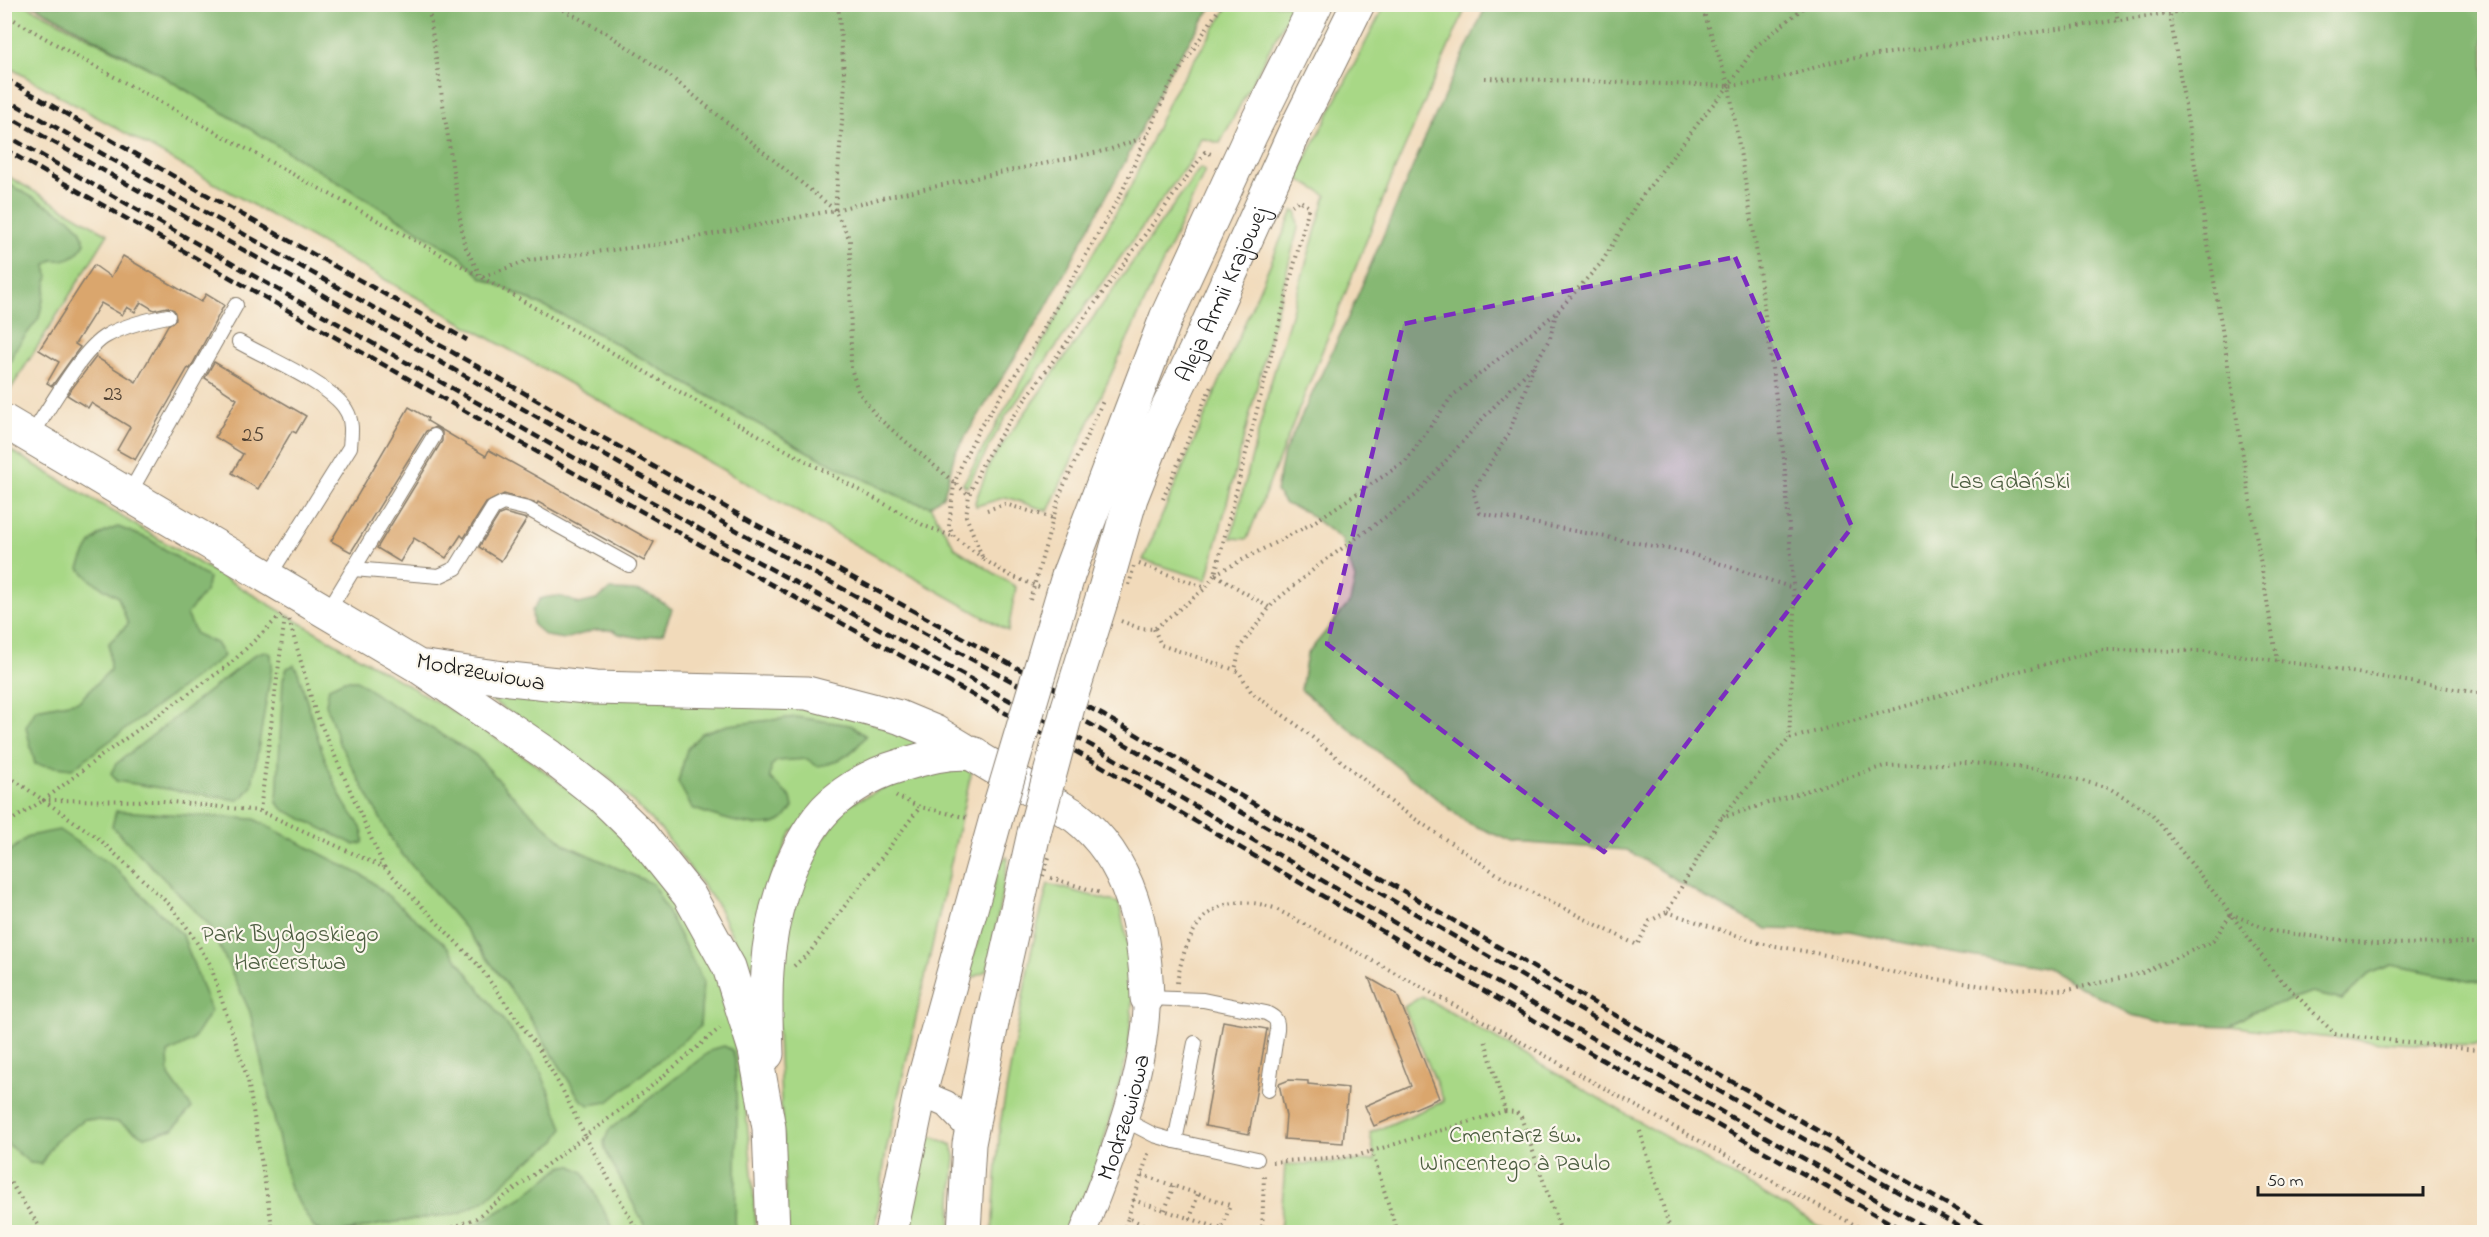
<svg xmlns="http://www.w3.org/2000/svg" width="2489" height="1237" font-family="'Indie Flower',sans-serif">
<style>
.green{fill:#a8d886;stroke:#627a51;stroke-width:1.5}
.forest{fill:#86b873;stroke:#516a48;stroke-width:1.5}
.building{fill:#daa66d}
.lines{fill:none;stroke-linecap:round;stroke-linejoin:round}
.lane-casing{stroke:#867b6b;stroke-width:16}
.street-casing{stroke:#867b6b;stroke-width:28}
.secondary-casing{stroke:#867b6b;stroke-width:35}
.primary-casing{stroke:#867b6b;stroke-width:35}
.path{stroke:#867b6b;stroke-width:4;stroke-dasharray:1.5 4.5;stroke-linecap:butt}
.lane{stroke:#fff;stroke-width:14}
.street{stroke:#fff;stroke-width:26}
.secondary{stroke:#fff;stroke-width:33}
.primary{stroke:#fff;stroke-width:33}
.rail{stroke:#1c1c1c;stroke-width:4.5;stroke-dasharray:9 4.5;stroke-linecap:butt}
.primary-bridge-casing{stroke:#867b6b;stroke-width:35;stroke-linecap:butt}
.path-bridge{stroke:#867b6b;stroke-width:4;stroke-dasharray:1.5 4.5;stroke-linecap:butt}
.primary-bridge{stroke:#fff;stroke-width:33}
.marked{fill:#7b2cbf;fill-opacity:0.2;stroke:#7b2cbf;stroke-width:4.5;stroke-dasharray:12 8;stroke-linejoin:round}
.labels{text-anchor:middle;stroke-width:4.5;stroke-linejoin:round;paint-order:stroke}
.number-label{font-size:21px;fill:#4c3e30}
.street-label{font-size:24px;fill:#1c1c1c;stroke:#fbf7ec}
.park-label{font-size:24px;fill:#4d5e41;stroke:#fbf7ec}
</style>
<rect width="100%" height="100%" fill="#fbf7ec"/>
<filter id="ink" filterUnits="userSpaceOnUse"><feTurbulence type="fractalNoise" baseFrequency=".0167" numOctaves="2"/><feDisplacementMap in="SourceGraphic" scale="12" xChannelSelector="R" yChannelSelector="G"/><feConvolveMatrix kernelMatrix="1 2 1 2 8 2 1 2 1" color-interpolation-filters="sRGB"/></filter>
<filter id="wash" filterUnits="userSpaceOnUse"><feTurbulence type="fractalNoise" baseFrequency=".008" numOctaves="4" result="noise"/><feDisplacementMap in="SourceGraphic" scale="24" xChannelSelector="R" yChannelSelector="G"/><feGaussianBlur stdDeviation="1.35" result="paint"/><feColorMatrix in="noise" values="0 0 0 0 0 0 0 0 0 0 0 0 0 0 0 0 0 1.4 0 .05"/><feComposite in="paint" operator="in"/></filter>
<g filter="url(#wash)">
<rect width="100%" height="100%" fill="#f1daba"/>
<g class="green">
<polygon points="1230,4 1293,5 1220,143 1201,138 1192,158 1006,416 967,487 963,484 1132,184 1171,96"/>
<path d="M5 5H26L156 72 460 256 481 277 579 323 808 452 907 500 930 506 955 548 1016 587 1008 631C675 440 338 256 5 65Z"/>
<polygon points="1385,5 1467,5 1393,174 1247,539 1231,538 1270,386 1326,195 1296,178"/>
<polygon points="1200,168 1205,171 1048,511 1006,497 976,506 975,502 990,463 1007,438"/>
<polygon points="4,174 108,234 7,395 4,394"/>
<polygon points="1293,211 1297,212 1298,228 1207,580 1143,560"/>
<path d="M5 447C108 509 212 571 316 632 451 713 605 782 689 922 697 935 707 949 712 963 743 1043 751 1147 756 1232H5Z"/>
<polygon points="462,681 794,706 849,714 933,746 792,831 763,895 755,983 716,903 662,831 610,779"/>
<polygon points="972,769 886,1151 875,1232 787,1232 775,969 793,883 847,805 905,778 943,770"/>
<polygon points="1007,857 1008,860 988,970 975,977 968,974 1000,862"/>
<polygon points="1048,884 1119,903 1134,973 1129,1048 1102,1148 1073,1232 992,1232 1000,1125 1031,952"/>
<path d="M2392 965 2484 983V1044C2399 1047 2314 1037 2230 1026L2252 1012 2312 993 2342 1000 2370 973Z"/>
<polygon points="1422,996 1830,1232 1280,1232 1285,1165 1375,1160 1370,1133 1444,1101 1404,1007"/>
<polygon points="934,1137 952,1145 955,1156 950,1232 905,1232 924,1139"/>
</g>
<g class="forest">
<polygon points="1487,4 2484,5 2484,983 2392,965 2370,973 2342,1000 2312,993 2252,1012 2230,1026 2172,1024 2132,1015 2049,969 1947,952 1848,931 1767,929 1708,899 1627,850 1512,842 1466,822 1301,690 1307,654 1350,602 1355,579 1342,540 1306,512 1285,504 1276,491 1284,453 1347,320 1429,129"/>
<polygon points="33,5 1213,5 1169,72 1126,160 1044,311 955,453 944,495 930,506 907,500 808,452 579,323 481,277 460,256 156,72"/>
<path d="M5 182 68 217 80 229 85 243C76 257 69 261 52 260L46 265 48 277 39 318 14 351 11 361 5 365Z"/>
<path d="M118 527 149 539 209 578 205 592 187 614 196 634 216 643 224 656 72 769 35 764 26 727 36 709 79 701 110 670 109 643 128 624 118 597 92 581 79 568C89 544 92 535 118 527Z"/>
<path d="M610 590C640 590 647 591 672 609L663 633 641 638 619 634 613 630H595L565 639 546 636 533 625 532 611 540 599C557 594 564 596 579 604L596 600Z"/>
<polygon points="264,651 271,654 272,666 252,785 244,796 238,800 116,781 111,773 116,764 256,654"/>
<path d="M294 665 298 672C311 714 322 759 342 799 348 813 367 826 363 843L355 845 284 810 277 803 283 680 287 668Z"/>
<polygon points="344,680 357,680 381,698 476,755 516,799 566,845 653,884 703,981 700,1027 608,1102 589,1105 580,1099 523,1007 467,931 396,847 339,743 326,704 329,687"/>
<path d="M796 717 850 725 866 736C854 753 837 764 817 766L807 759 777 761 771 766 770 778 791 798 793 807C790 811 785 819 781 821 760 833 713 816 692 808L678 782 687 749 702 733 728 725Z"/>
<polygon points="116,811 254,819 367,878 447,946 539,1067 563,1128 556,1141 523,1165 484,1201 460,1213 383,1224 343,1232 323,1232 314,1228 290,1189 250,1012 210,926 112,826"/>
<polygon points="59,830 114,867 183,936 211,1011 192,1041 168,1053 169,1076 192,1108 173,1129 145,1137 118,1122 85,1119 55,1141 41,1164 30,1163 5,1142 5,855 29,836"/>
<polygon points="724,1046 732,1050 735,1060 737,1123 735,1232 648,1232 605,1150 604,1142 609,1130 713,1049"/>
<polygon points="570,1165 583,1172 615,1232 465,1232 524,1196 561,1167"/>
</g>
<g id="blocks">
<g class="building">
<polygon points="123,256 201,302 206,294 224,305 190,369 188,368 135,460 117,450 130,427 91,403 88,408 67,395 96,357 136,382 168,325 176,319 174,310 167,307 154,310 141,302 135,312 127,307 122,315 101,303 75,344 80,347 52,386 47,383 59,362 39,350 94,265 111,277"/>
<polygon points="214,362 306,416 296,433 292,431 258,489 232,473 243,454 215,437 237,399 205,378"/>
<polygon points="409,407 428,418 427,421 486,456 489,450 654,542 644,561 538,502 537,504 504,494 486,503 464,538 461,535 446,558 414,538 400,562 377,548 442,441 442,432 435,427 426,431 351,552 331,541"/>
<polygon points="504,513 527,519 501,561 479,547 499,515"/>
<polygon points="1369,978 1397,994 1439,1098 1374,1126 1365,1106 1411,1086"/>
<polygon points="1223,1021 1267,1029 1249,1134 1205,1126"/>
<polygon points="1289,1080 1308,1081 1308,1084 1348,1088 1343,1143 1284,1139 1286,1116 1279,1084"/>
</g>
</g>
</g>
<g filter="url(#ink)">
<use href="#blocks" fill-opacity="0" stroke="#867b6b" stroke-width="1.5"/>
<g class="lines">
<defs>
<g id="lane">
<path d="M239 342C265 357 332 385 346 410 353 421 351 435 350 447L269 576"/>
<path d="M31 436C48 411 81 350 106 336 125 325 147 320 168 316"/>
<polyline points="129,494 236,305"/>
<polyline points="353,569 439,576 456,568 493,508 503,503 528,509 629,565"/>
<polyline points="328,611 434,436"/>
<path d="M1147 998 1203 1000 1266 1013C1274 1017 1278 1019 1277 1029L1268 1090"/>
<polyline points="1125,1120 1154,1135 1175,1141 1195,1043"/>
<polyline points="1175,1141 1257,1159"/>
</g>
<g id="street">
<polyline points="920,1093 946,1104 972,1131"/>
<path id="s1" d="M1083 1232C1112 1157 1145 1080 1147 998"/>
</g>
<g id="secondary">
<polyline points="4,421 418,666 550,756 602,797 640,834 689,895 729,967 755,1050 769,1128 773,1232"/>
<path d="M426 667 510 679 595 688 807 693 899 717 935 732 1075 816C1132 860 1145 930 1147 998"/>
<path d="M767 1054C766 1026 765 998 767 971 770 919 787 859 819 817 837 794 871 774 899 766 925 758 948 751 975 754"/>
</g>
<g id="primary">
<polyline points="1069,573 1166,318 1251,134 1316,4"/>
<path id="s2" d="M1104 592 1131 498 1161 422 1202 337 1296 129 1358 4"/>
<polyline points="891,1232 920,1093 998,811"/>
<polyline points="964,1232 969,1144 996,1002 1034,833"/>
</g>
</defs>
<use href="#lane" class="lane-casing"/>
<use href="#street" class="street-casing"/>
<use href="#secondary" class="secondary-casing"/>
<use href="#primary" class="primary-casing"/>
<g class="path">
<polyline points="428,4 464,244 481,277 530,260 662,244 835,210 890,196 1108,150 1148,136"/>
<polyline points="553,4 606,33 666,73 835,210 850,240 851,368 858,391 877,417 969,495"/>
<polyline points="1701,4 1729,86 1755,240 1784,458 1795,612 1789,739"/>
<polyline points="2115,4 2118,22"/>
<polyline points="4,14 76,56 478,275 687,396 925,526 954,537"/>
<polyline points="2170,15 2277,661"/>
<polyline points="1485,78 1729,86 1771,81 1835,61 2231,4"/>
<polyline points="835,210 845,84 838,4"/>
<polyline points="1556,313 1550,338 1535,364 1484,417 1416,495 1319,565 1274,602 1240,647 1235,670 1239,672 1252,693 1301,728 1396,806 1503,878 1637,945 1650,921 1667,912 1721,818 1789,739 1913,704 2000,676 2101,650 2206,651 2315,666 2484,694"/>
<polyline points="1534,366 1508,435 1473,491 1480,513 1685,552 1793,588"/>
<polyline points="1163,499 1212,384"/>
<polyline points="987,510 1005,504 1053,518"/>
<polyline points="1048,537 1060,494 1103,401"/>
<polyline points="983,558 954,537 949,526 954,484 963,461 979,429 1032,349 1122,192 1168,89 1222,4"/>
<polyline points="1139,564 1206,588"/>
<polyline points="1215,574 1311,524 1406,461 1452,396 1556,313 1602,262 1637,203 1709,109 1729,86 1754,48 1808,4"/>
<polyline points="1216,575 1270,608"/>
<polyline points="1039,587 1009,575 983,559 966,516 969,495 982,464 1011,419 1205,152 1214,155"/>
<polyline points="281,615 230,664 101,756 44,800 162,801 260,811 385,868 479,966 540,1051 563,1091 585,1136 648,1089 720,1028"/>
<polyline points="289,620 315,711 384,867"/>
<polyline points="1121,621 1139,628 1154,629 1206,588 1215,574 1309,207 1299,200 1292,205"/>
<polyline points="1154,629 1161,645 1235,670"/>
<polyline points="4,773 98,838 171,906 189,930 210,964 248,1080 273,1232"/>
<polyline points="896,796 920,807 968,818"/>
<polyline points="260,811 285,617"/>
<polyline points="1721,818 1884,766 1970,763 2038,769 2109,788 2152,814 2231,914 2272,931 2373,944 2484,943"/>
<polyline points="4,825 44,800"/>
<polyline points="1051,878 1101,893"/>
<polyline points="1667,912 1759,943 1826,955 1896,973 1997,988 2068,990 2142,973 2213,941 2231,914 2275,974 2335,1034 2484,1051"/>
<polyline points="794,966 809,953 920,807"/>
<path d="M1177 983C1186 927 1211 887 1274 908 1474 1013 1669 1127 1868 1232"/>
<polyline points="1505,1111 1516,1112 1521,1117 1561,1232"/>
<polyline points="1640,1131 1671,1232"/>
<polyline points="1272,1162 1356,1156 1372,1151"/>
<polyline points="4,1173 43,1232"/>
<polyline points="1142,1175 1230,1205 1222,1229"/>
<polyline points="1133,1200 1231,1232"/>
<polyline points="1165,1210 1174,1185"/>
<polyline points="1128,1218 1149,1151"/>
<polyline points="1190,1219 1198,1194"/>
<polyline points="442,1232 476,1218 585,1136 638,1232"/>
<polyline points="1123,1232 1128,1218 1160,1232"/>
<polyline points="1262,1232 1264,1175"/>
<polyline points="1397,1232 1372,1151 1505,1111 1485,1040"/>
</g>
<use href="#lane" class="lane"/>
<use href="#street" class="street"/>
<use href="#secondary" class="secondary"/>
<use href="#primary" class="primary"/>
<g class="rail">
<polyline points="4,78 182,181 467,340"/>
<polyline points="4,98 757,525 1103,715 1601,1007 1996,1232"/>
<polyline points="4,114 752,539 1099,729 1726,1095 1969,1232"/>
<polyline points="4,134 742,553 1094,747 1585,1034 1933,1232"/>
<polyline points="4,149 736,565 1091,760 1578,1046 1906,1232"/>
</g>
<defs>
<g id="primary-bridge">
<polyline points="998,811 1069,573"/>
<polyline points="1034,833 1068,707 1104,592"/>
</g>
</defs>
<use href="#primary-bridge" class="primary-bridge-casing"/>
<g class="path-bridge">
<polyline points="1129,585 1135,562"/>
<polyline points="1030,600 1048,537"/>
<polyline points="1043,876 1050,854"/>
</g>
<use href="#primary-bridge" class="primary-bridge"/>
</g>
</g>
<path class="marked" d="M1735 257 1852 527 1604 852 1327 644 1403 324Z"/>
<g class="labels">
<g class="number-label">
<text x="113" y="400">23</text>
<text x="253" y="441">25</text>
</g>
<g class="street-label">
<text dy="8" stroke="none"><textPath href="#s2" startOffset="321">Aleja Armii Krajowej</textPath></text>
<text transform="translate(481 671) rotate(10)" y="8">Modrzewiowa</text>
<text dy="8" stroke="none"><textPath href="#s1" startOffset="122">Modrzewiowa</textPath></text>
</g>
<g class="park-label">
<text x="2010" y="488">Las Gdański</text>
<text x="290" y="941">Park Bydgoskiego<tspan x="290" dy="28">Harcerstwa</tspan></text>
<text x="1515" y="1142">Cmentarz św.<tspan x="1515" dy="28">Wincentego à Paulo</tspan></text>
</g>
</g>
<rect width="2489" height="1237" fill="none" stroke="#fbf7ec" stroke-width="24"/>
<path d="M2258 1186v9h165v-9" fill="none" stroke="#1c1c1c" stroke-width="3"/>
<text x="2267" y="1186" font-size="18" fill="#1c1c1c" stroke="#fbf7ec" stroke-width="4.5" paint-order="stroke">50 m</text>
</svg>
